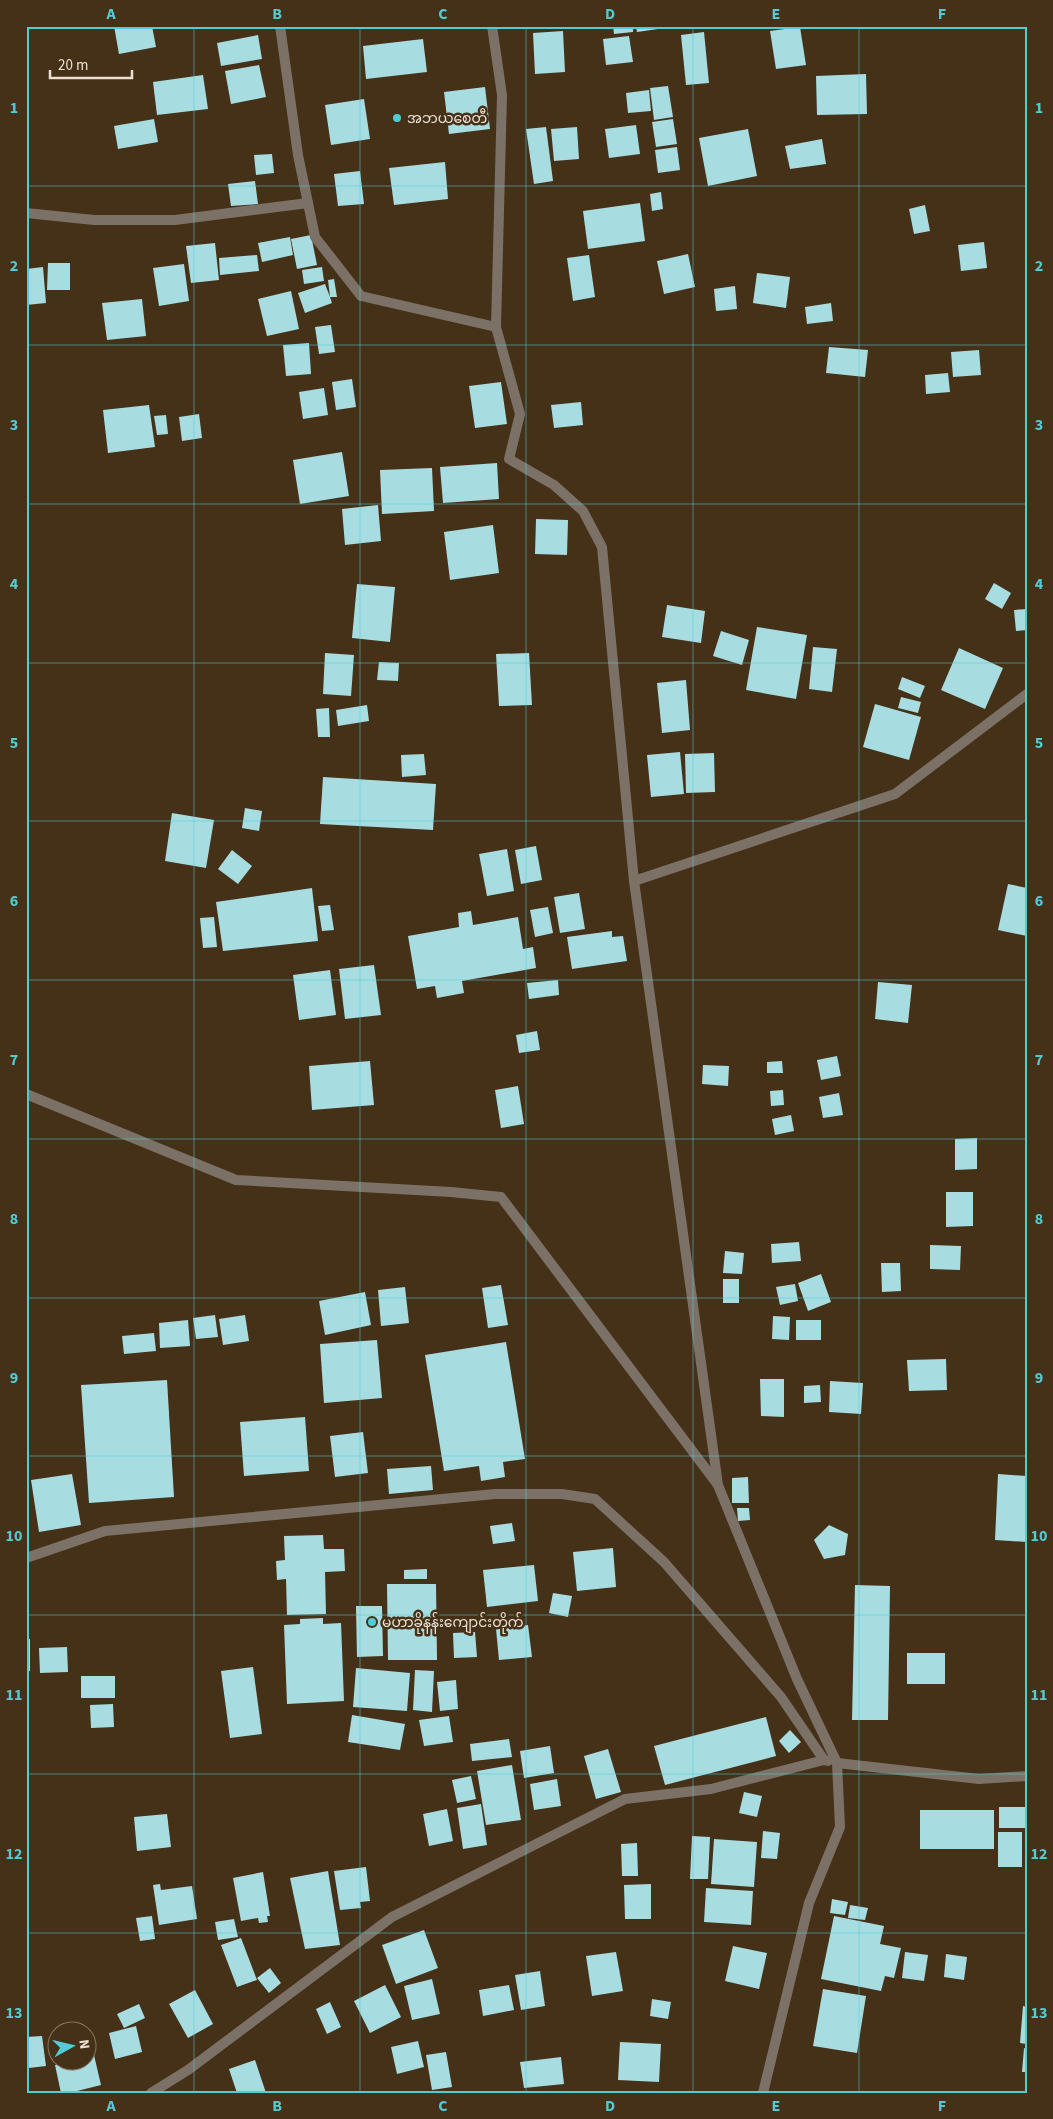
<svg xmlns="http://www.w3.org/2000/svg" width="1053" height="2119" font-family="'Source Sans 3','Noto Sans Myanmar',sans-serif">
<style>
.building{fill:#a7dde1}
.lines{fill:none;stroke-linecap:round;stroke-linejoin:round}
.minor{stroke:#7c7166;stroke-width:10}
.tertiary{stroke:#7c7166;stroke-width:10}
.grid{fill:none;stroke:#51ccd5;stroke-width:1;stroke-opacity:0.55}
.poi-dot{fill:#51ccd5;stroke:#453018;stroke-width:2}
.labels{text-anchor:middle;stroke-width:5;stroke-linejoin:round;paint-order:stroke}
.poi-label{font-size:14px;fill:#ede0d2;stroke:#453018;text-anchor:start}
.neatline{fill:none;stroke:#51ccd5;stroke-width:2}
.grid-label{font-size:16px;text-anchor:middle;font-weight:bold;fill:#51ccd5}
</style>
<rect width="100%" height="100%" fill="#453018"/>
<g class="building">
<polygon points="114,26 152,26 156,47 119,54"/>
<polygon points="613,26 633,26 633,32 614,34"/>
<polygon points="636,26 664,26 665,28 637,32"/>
<polygon points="800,27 806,65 776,69 770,31"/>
<polygon points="563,31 565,72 535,74 533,33"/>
<polygon points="704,32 709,83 686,85 681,35"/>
<polygon points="258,35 262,59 221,66 217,43"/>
<polygon points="629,36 633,62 606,65 603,39"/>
<polygon points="423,39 427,72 366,79 363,46"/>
<polygon points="259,65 266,97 231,104 225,71"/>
<polygon points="866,74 867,114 817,115 816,76"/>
<polygon points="203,75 208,109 157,115 153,82"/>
<polygon points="668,86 673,117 654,120 650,88"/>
<polygon points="485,87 490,129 449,134 444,92"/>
<polygon points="649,90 651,111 628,113 626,93"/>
<polygon points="364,99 370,139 331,145 325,105"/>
<polygon points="154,119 158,142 118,149 114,126"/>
<polygon points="673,119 677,144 656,147 652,122"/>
<polygon points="636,125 640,154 609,158 605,129"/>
<polygon points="546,127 553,181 534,184 526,129"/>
<polygon points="577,127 579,159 554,161 551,129"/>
<polygon points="748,129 757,176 708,186 699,138"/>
<polygon points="822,139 826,164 790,169 785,146"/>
<polygon points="677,147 680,170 658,173 655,150"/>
<polygon points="272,154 274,173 256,175 254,155"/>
<polygon points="445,162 448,199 394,205 389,168"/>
<polygon points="360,171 364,204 338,206 334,174"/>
<polygon points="255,181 258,204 231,206 228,184"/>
<polygon points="661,192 663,209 652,211 650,194"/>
<polygon points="640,203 645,241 588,249 583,211"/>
<polygon points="925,205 930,231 914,234 909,209"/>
<polygon points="311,235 317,265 297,269 291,239"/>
<polygon points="290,237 293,255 262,262 258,243"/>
<polygon points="984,242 987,268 961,271 958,245"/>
<polygon points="215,243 219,280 191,283 186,246"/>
<polygon points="688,254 695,287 664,294 657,261"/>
<polygon points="257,255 259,271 220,275 219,258"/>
<polygon points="589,255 595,297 573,301 567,258"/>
<polygon points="48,263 70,263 70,290 47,290"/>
<polygon points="184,264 189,301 159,306 153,268"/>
<polygon points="43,267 46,303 26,305 26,269"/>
<polygon points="322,267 324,281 304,284 302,270"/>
<polygon points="757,273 790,277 786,308 753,303"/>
<polygon points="334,279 337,297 330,297 332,303 305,313 298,293 325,284 330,297 328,280"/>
<polygon points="735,286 737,309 716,311 714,289"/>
<polygon points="291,291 299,329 267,336 258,299"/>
<polygon points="142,299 146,336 107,340 102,303"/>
<polygon points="831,303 833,321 807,324 805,307"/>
<polygon points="331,325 335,352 319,354 315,327"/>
<polygon points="309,343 311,374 286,376 283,345"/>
<polygon points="829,347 868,350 865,377 826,373"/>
<polygon points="979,350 981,375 953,377 951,352"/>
<polygon points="948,373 950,392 926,394 925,375"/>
<polygon points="352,379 356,407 336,410 332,382"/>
<polygon points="501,382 507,424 475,428 469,386"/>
<polygon points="324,388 328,415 303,419 299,392"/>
<polygon points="581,402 583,425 554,428 551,405"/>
<polygon points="149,405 155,447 108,453 103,410"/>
<polygon points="199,414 202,438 182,441 179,417"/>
<polygon points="166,415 168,434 157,435 154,416"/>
<polygon points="342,452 349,496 300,504 293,460"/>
<polygon points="497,463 499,499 443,503 440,467"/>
<polygon points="432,468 434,511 382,514 380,470"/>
<polygon points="378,505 381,541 345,545 342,509"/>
<polygon points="536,519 568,520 567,555 535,554"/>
<polygon points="493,525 499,573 450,580 444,532"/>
<polygon points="994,583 1011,593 1002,609 985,599"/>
<polygon points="357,584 395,587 390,642 352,638"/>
<polygon points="667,605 705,611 701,643 662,637"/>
<polygon points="1027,609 1027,630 1016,631 1014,610"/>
<polygon points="757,627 807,635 796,699 746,690"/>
<polygon points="721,631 749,640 742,665 713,656"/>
<polygon points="813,647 837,649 832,692 809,689"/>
<polygon points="959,648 1003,668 985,709 941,690"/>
<polygon points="325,653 354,655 351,696 323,694"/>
<polygon points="529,653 532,705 499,706 496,654"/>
<polygon points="379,662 399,663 398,681 377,680"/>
<polygon points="902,677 925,686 920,698 898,689"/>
<polygon points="686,680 690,730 662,733 657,683"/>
<polygon points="901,697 921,702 918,713 898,708"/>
<polygon points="875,704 921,717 909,760 863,747"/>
<polygon points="367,705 369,721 338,726 336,710"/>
<polygon points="329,708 330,737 318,737 316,709"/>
<polygon points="680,752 684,794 651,797 647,755"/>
<polygon points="714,753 715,792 686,793 685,754"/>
<polygon points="424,754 426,775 402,777 401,755"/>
<polygon points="323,777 436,784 433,830 320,824"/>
<polygon points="245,808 262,811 259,831 242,828"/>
<polygon points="172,813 214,820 206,868 165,861"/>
<polygon points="536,846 542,880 521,884 515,850"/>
<polygon points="507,849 514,891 487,896 479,854"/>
<polygon points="232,850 252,866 238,884 218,869"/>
<polygon points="1008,884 1027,888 1027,936 998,930"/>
<polygon points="312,888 318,941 223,951 216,902"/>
<polygon points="579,893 585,929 560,933 554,897"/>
<polygon points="330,905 334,930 322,931 318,906"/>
<polygon points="548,907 553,933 535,937 530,910"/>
<polygon points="471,911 473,925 518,917 523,949 533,947 536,968 462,981 464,993 437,998 435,986 417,989 408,936 459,927 458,913"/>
<polygon points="214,917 217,947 203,948 200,918"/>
<polygon points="612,931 612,937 623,936 627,961 572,969 567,937"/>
<polygon points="374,965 381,1015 345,1019 339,969"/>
<polygon points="330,970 336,1015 299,1020 293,975"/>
<polygon points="558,980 559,995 529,999 527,983"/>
<polygon points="878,982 912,985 908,1023 875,1019"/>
<polygon points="537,1031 540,1050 519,1053 516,1035"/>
<polygon points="837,1056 841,1076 821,1080 817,1060"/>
<polygon points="370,1061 374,1105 312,1110 309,1066"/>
<polygon points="782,1061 783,1073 767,1073 767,1062"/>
<polygon points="703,1065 729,1066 728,1086 702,1084"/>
<polygon points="518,1086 524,1124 501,1128 495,1090"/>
<polygon points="783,1090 784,1105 771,1106 770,1091"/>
<polygon points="839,1093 843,1115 823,1118 819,1097"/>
<polygon points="791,1115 794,1131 775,1135 772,1119"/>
<polygon points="977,1138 977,1169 955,1170 955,1139"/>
<polygon points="946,1192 973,1192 973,1226 946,1227"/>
<polygon points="799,1242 801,1261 772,1263 771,1244"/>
<polygon points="930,1245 961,1246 960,1270 930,1269"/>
<polygon points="725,1251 744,1253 742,1274 723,1273"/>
<polygon points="881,1263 900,1263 901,1291 882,1292"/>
<polygon points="821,1274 831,1302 808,1311 798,1283"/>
<rect x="723" y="1279" width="16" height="24"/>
<polygon points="795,1284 798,1301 780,1305 776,1287"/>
<polygon points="501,1285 508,1325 488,1328 482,1288"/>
<polygon points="405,1287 409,1323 381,1326 378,1290"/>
<polygon points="365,1292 371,1325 325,1335 319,1301"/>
<polygon points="215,1315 218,1337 196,1339 193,1318"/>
<polygon points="245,1315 249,1341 223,1345 219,1319"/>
<polygon points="773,1316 790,1317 789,1340 772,1339"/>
<polygon points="188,1320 190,1346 160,1348 159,1323"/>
<rect x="796" y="1320" width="25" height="20"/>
<polygon points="154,1333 156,1351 124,1354 122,1336"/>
<polygon points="377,1340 382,1398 324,1403 320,1344"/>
<polygon points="506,1342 525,1459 503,1462 505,1477 481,1481 479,1466 444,1471 425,1355"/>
<polygon points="946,1359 947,1390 909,1391 907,1360"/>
<polygon points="760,1379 784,1379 784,1417 761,1416"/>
<polygon points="167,1380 174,1497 89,1503 81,1385"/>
<polygon points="830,1381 863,1383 861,1414 829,1412"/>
<polygon points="820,1385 821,1402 804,1403 804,1386"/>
<polygon points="305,1417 309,1471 244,1476 240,1422"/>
<polygon points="363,1432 368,1473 335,1477 330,1436"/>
<polygon points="431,1466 433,1490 389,1494 387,1469"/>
<polygon points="72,1474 81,1525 39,1532 31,1480"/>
<polygon points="998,1474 1027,1476 1027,1542 995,1540"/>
<polygon points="748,1477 749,1503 732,1503 732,1478"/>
<polygon points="737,1508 749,1508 750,1520 738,1521"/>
<polygon points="512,1523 515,1541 493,1544 490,1526"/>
<polygon points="829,1525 848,1534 845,1555 824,1559 814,1540"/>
<polygon points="323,1535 324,1549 344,1549 345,1571 325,1572 326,1614 287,1615 286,1579 277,1580 276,1561 285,1560 284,1536"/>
<polygon points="613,1548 616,1587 577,1591 573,1552"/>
<polygon points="534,1565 538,1601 487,1607 483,1570"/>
<polygon points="427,1569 427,1579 404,1579 404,1570"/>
<polygon points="387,1584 436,1584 437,1660 388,1660"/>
<polygon points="855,1585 890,1586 888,1720 852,1720"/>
<polygon points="553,1593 572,1596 568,1617 549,1613"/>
<polygon points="356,1606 382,1606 383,1656 357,1657"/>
<polygon points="323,1618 323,1624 341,1623 344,1701 287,1704 284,1625 300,1624 300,1619"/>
<polygon points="528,1625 532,1657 499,1660 496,1629"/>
<polygon points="475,1632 477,1657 454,1658 453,1633"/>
<rect x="26" y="1639" width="4" height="32"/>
<polygon points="67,1647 68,1672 40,1673 39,1648"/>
<rect x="907" y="1653" width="38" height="31"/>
<polygon points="253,1667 262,1734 230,1738 221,1671"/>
<polygon points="356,1668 410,1673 407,1711 353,1707"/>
<polygon points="415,1670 434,1671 432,1712 413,1710"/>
<rect x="81" y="1676" width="34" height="22"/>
<polygon points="456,1680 458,1709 440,1711 437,1682"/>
<polygon points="113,1704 114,1727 91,1728 90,1705"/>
<polygon points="352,1715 405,1724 400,1750 348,1742"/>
<polygon points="449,1716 453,1742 424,1746 419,1720"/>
<polygon points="766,1717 776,1756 665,1785 654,1746"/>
<polygon points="790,1730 801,1742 789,1753 779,1741"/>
<polygon points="509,1739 512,1757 472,1761 470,1744"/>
<polygon points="550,1746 554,1773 524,1778 520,1751"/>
<polygon points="608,1749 621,1792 596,1799 584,1756"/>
<polygon points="512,1765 521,1820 486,1825 477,1771"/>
<polygon points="471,1776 476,1799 457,1803 452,1780"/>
<polygon points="557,1779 561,1806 534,1810 530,1784"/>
<polygon points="744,1792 762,1796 757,1817 739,1813"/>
<polygon points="481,1804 487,1845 463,1849 457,1808"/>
<rect x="999" y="1807" width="27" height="21"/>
<polygon points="447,1809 453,1841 429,1846 423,1814"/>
<rect x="920" y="1810" width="74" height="39"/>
<polygon points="167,1814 171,1847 137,1851 134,1817"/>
<polygon points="763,1831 780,1833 777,1859 761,1858"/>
<rect x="998" y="1832" width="24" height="35"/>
<polygon points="692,1836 710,1837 708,1879 690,1879"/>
<polygon points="714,1839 757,1842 754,1887 711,1884"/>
<polygon points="637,1843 638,1876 622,1876 621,1844"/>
<polygon points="366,1867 370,1901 360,1902 361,1908 340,1910 334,1871"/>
<polygon points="328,1871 340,1945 305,1949 290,1878"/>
<polygon points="263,1872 270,1916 267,1916 268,1922 259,1923 258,1918 241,1921 233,1878"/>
<polygon points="160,1884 161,1890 192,1886 197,1919 159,1925 153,1885"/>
<polygon points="651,1884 651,1919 625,1919 624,1885"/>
<polygon points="706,1888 753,1891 751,1925 704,1922"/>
<polygon points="832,1899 848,1902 845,1915 830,1913"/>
<polygon points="850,1905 868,1908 865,1920 848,1918"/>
<polygon points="152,1916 155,1939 140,1941 136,1918"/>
<polygon points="834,1916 884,1926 880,1944 901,1948 894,1978 885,1976 881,1991 821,1979"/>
<polygon points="234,1919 238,1937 218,1940 215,1922"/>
<polygon points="424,1930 438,1968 396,1984 382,1945"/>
<polygon points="241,1938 257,1980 237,1987 221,1945"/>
<polygon points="733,1946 767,1953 759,1989 725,1981"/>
<polygon points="616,1952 623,1991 592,1996 586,1956"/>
<polygon points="905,1952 928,1955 924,1981 902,1978"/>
<polygon points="946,1954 967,1957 964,1980 944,1977"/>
<polygon points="270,1968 281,1983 269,1993 257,1978"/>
<polygon points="540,1971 545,2006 521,2010 515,1975"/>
<polygon points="432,1979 440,2014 412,2020 404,1986"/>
<polygon points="385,1985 401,2017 370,2033 354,2001"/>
<polygon points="509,1985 514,2010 483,2016 479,1990"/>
<polygon points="823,1989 866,1996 857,2053 813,2046"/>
<polygon points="195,1990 213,2024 188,2038 169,2004"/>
<polygon points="652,1999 671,2002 668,2019 650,2016"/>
<polygon points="330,2002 341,2027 327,2034 316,2009"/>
<polygon points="139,2004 145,2018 124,2028 117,2014"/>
<polygon points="1023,2006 1027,2007 1027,2044 1020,2043"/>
<polygon points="136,2026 142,2052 115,2059 109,2033"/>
<polygon points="42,2036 46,2066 29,2068 26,2037"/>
<polygon points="418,2041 424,2067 397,2074 391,2047"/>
<polygon points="620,2042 661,2044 659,2082 618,2080"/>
<polygon points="1024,2048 1027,2049 1027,2072 1022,2072"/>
<polygon points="446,2052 452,2087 432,2090 426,2055"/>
<polygon points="94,2055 101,2085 69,2093 61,2093 55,2065 69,2062 88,2062 88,2057"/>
<polygon points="561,2057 564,2084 524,2088 520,2062"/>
<polygon points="255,2060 266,2093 237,2093 229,2069"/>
</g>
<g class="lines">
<g class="minor">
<polyline points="280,26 298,155 315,237 361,296 496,327"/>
<polyline points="492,26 502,95 496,327 520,414 509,459 554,485 583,511 602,547 634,881 718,1485 797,1679 837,1763 840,1827 809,1903 763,2093"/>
<polyline points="26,213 94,220 175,220 308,203"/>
<polyline points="634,881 895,794 1027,694"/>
<polyline points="26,1094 236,1180 451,1192 501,1197 718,1485"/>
<polyline points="26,1558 105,1531 495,1494 562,1494 595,1499 664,1562 781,1697 824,1760"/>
<polyline points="151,2093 188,2070 392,1917 625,1799 711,1789 824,1760 828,1761"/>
</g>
<polyline class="tertiary" points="837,1763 979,1779 1027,1776"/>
</g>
<path class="grid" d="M194 26V2093M360 26V2093M526 26V2093M693 26V2093M859 26V2093M26 186H1027M26 345H1027M26 504H1027M26 663H1027M26 821H1027M26 980H1027M26 1139H1027M26 1298H1027M26 1456H1027M26 1615H1027M26 1774H1027M26 1933H1027"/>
<g class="poi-dot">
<circle cx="397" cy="118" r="5"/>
<circle cx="372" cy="1622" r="5"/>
</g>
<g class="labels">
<g class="poi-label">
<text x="407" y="123">အဘယစေတီ</text>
<text x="382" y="1627">မဟာခိုနန်းကျောင်းတိုက်</text>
</g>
</g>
<rect width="1053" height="2119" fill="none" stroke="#453018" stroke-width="55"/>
<g transform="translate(72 2046) rotate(82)"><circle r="24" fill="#453018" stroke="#887662"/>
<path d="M0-4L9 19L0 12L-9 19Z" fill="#51ccd5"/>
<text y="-8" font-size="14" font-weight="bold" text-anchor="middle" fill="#ede0d2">N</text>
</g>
<path d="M50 70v8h82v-8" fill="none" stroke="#ede0d2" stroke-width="2.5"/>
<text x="58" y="70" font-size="15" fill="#ede0d2" stroke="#453018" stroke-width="4" paint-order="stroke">20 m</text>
<rect x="28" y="28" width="998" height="2064" class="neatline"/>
<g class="grid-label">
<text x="111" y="19">A</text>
<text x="277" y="19">B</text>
<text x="443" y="19">C</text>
<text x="610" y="19">D</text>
<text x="776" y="19">E</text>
<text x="942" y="19">F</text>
<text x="14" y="113">1</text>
<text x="1039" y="113">1</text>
<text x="14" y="271">2</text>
<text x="1039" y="271">2</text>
<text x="14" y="430">3</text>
<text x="1039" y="430">3</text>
<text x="14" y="589">4</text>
<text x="1039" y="589">4</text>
<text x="14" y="748">5</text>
<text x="1039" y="748">5</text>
<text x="14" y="906">6</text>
<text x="1039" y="906">6</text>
<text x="14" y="1065">7</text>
<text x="1039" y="1065">7</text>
<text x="14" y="1224">8</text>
<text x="1039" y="1224">8</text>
<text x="14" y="1383">9</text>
<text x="1039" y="1383">9</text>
<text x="14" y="1541">10</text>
<text x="1039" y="1541">10</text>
<text x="14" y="1700">11</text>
<text x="1039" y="1700">11</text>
<text x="14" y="1859">12</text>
<text x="1039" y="1859">12</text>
<text x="14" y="2018">13</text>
<text x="1039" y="2018">13</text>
<text x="111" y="2111">A</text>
<text x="277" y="2111">B</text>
<text x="443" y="2111">C</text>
<text x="610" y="2111">D</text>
<text x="776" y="2111">E</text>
<text x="942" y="2111">F</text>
</g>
</svg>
